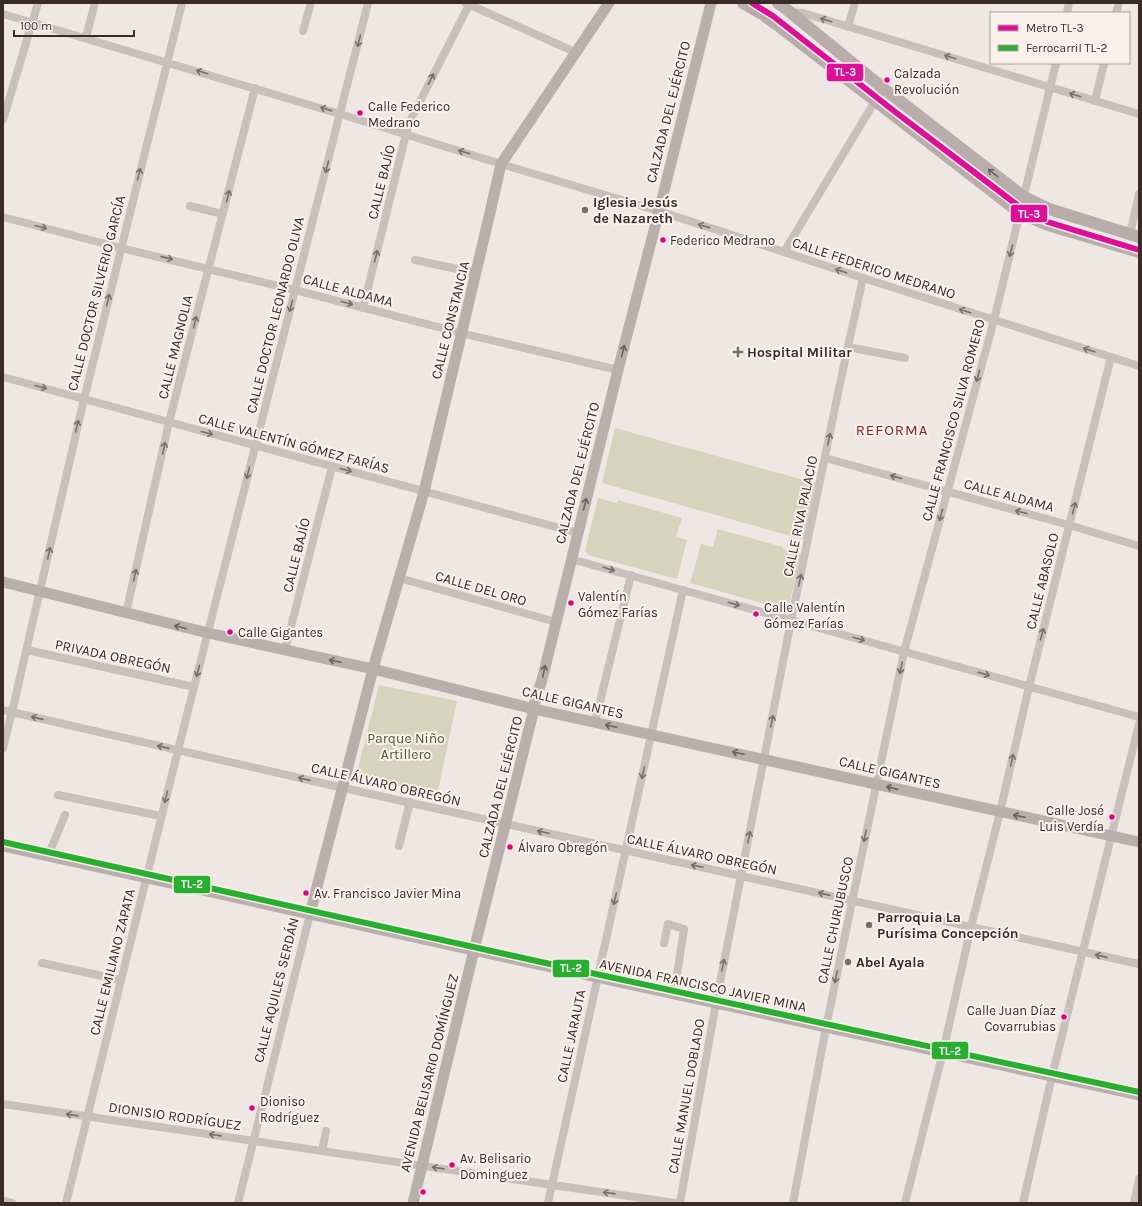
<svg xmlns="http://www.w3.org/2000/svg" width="1142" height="1206" font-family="Karla,sans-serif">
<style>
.green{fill:#d5d4bd}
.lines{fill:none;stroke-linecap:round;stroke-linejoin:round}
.street{stroke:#c9bfbc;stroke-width:8}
.secondary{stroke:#b9afac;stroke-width:11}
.primary{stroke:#b8adab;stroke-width:12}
.rail-1-casing{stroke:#fbf1ec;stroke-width:9}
.rail-1{stroke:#29af30;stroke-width:6}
.metro-1-casing{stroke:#fbf1ec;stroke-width:9}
.metro-1{stroke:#dd0e98;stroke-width:6}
.oneway{stroke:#7a6e6b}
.oneway2{stroke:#6c5f5d}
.oneway3{stroke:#6d605d}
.bus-dot{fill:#e5007d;stroke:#fbf1ec;stroke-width:1.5}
.poi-dot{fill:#796d6a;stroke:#fbf1ec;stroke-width:1.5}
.labels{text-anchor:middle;stroke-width:4;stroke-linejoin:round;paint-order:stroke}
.bus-label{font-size:13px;fill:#3a2b29;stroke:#fbf1ec;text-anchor:start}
.street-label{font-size:14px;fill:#3a2b29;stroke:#fbf1ec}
.poi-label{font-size:14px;font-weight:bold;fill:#3a2b29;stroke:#fbf1ec;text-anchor:start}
.park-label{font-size:14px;fill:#535a2b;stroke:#fbf1ec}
.neighbourhood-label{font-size:15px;letter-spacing:1px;fill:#8e211d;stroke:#fbf1ec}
.line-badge{stroke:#fbf1ec;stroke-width:1.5}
.badge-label{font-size:11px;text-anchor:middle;font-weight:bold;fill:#fff}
</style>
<rect width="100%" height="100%" fill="#efe7e4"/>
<g class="green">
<polygon points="615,428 815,483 805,540 602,483"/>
<polygon points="598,498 617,503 618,500 682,518 676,537 687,540 677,579 588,555 585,551"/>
<polygon points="718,529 783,547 783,549 801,554 788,610 690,583 701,544 713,547"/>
<polygon points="379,685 457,701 437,795 356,776"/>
</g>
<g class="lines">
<g class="street">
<polyline points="466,3 575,52"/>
<polyline points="791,12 803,13 1139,114"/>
<polyline points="1067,13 1069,3"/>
<polyline points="1116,13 1119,3"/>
<polyline points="3,14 340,114 501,164 659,211 863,278 1139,366"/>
<polyline points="848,27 855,3"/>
<polyline points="303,31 311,3"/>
<polyline points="86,37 95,3"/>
<polyline points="1095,101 1104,63"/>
<polyline points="3,120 38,3"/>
<polyline points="190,206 223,214"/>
<polyline points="3,217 121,248 295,290 461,333 618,370"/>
<polyline points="1130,234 1139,194"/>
<polyline points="784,252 883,88"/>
<polyline points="415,260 476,273"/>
<polyline points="363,308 406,134 411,119 470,3"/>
<polyline points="848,347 905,358"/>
<polyline points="3,377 578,533"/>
<polyline points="825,458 1069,525 1139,546"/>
<polyline points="571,559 1139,717"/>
<polyline points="399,578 556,622"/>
<polyline points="126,613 169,422 255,88"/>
<polyline points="27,650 194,687"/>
<polyline points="285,650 332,467"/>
<polyline points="3,710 339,787 1139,964"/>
<polyline points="595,722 631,575"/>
<polyline points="3,748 12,712 84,399 182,3"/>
<polyline points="58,795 161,816"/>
<polyline points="399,846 410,802"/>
<polyline points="48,856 65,815"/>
<polyline points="664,943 668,924 684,929 674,994"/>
<polyline points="42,963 121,980"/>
<polyline points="3,1104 675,1203"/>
<polyline points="322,1151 326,1131"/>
<polyline points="3,1201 12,1203"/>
<polyline points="66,1203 178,750 368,3"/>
<polyline points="238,1203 310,914"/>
<polyline points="548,1203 683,590"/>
<polyline points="680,1203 716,1003 792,616 842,374 863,278"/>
<polyline points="793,1203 826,1027 904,652 994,320 1056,63"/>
<polyline points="905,1203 943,1052 971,927 1000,812 1029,687 1111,357"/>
<polyline points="1023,1203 1052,1076 1139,724"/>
<polyline points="1134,1203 1139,1179"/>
</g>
<g class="secondary">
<polyline points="3,582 208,633 373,669 534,709 1139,842"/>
<polyline points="3,846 532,963 1139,1095"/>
<polyline points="310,914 374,665 424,492 489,217 501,164 609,3"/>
<polyline points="413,1203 474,950 534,709 534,704 542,680 618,370 659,211 711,3"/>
</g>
<g class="primary">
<polyline points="743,3 762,14 780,27 1020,213 1048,225 1139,252"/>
<polyline points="778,3 785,8 883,88 1024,197 1049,209 1139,237"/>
</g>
<defs>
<polyline id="rail-1" points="3,842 559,966 1139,1092"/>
</defs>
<use href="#rail-1" class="rail-1-casing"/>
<use href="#rail-1" class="rail-1"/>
<defs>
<polyline id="metro-1" points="752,3 773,16 894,111 1029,214 1048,222 1139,250"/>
</defs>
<use href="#metro-1" class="metro-1-casing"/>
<use href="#metro-1" class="metro-1"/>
</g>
<defs><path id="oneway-shaft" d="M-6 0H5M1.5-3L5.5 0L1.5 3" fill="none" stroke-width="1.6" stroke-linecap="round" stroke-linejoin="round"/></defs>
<g class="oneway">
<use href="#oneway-shaft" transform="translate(826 20) rotate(-163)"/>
<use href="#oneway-shaft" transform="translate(359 41) rotate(104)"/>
<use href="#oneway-shaft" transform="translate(950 57) rotate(-163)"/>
<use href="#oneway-shaft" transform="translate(202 72) rotate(-163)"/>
<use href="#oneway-shaft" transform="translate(431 79) rotate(-63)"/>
<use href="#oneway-shaft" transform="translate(1075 95) rotate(-163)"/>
<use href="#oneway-shaft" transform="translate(326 109) rotate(-163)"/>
<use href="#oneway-shaft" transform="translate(464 152) rotate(-163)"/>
<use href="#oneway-shaft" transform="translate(327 167) rotate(104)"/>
<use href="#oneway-shaft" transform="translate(139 174) rotate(-76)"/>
<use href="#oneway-shaft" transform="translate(228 196) rotate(-76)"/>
<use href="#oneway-shaft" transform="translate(704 226) rotate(-162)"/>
<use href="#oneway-shaft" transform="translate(41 227) rotate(15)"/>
<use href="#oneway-shaft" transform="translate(1011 251) rotate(104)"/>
<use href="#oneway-shaft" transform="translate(376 256) rotate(-76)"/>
<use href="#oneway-shaft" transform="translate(167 258) rotate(13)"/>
<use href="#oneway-shaft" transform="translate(841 271) rotate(-162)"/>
<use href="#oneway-shaft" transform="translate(108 300) rotate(-76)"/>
<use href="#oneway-shaft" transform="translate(347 303) rotate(15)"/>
<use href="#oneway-shaft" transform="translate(291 306) rotate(104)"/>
<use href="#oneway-shaft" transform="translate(965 311) rotate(-162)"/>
<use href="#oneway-shaft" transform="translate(195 322) rotate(-76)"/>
<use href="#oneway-shaft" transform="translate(1089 350) rotate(-162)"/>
<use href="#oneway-shaft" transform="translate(978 376) rotate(105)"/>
<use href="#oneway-shaft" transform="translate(41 387) rotate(15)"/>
<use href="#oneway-shaft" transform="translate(77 426) rotate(-77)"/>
<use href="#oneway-shaft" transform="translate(207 433) rotate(15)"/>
<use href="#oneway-shaft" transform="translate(829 439) rotate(-78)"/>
<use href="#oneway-shaft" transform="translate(164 448) rotate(-77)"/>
<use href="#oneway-shaft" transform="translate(346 470) rotate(15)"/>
<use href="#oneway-shaft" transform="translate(248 473) rotate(104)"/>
<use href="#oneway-shaft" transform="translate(896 477) rotate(-164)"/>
<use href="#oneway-shaft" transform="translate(1074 508) rotate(-76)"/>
<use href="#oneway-shaft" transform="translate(1021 512) rotate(-165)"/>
<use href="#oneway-shaft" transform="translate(941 515) rotate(105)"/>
<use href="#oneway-shaft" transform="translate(49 553) rotate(-77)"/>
<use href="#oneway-shaft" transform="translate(609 569) rotate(16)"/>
<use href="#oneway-shaft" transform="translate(135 575) rotate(-77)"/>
<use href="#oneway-shaft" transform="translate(800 580) rotate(-78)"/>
<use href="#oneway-shaft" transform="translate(734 604) rotate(16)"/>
<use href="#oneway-shaft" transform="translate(1042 634) rotate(-76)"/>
<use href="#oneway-shaft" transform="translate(859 639) rotate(16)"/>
<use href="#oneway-shaft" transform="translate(901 668) rotate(102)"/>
<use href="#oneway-shaft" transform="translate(198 671) rotate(105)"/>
<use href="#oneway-shaft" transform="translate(984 674) rotate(16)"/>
<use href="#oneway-shaft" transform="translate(37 718) rotate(-167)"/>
<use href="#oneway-shaft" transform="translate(772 721) rotate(-79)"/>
<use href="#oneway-shaft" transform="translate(163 747) rotate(-167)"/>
<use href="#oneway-shaft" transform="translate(1012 760) rotate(-77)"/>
<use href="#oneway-shaft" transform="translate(643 773) rotate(103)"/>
<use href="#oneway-shaft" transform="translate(304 779) rotate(-167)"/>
<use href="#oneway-shaft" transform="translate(166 797) rotate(104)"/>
<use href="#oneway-shaft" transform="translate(543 832) rotate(-168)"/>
<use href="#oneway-shaft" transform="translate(865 836) rotate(102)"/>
<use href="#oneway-shaft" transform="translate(749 837) rotate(-79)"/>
<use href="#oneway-shaft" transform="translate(697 866) rotate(-168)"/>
<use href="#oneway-shaft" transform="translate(824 894) rotate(-167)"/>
<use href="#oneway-shaft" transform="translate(615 899) rotate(103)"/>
<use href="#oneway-shaft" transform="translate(1101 956) rotate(-167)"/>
<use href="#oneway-shaft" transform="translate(723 965) rotate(-79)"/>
<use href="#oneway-shaft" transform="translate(836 977) rotate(102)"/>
<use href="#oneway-shaft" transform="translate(72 1115) rotate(-172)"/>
<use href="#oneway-shaft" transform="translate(215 1135) rotate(-172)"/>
<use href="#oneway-shaft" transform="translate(438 1168) rotate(-172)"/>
<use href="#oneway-shaft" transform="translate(609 1193) rotate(-172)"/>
</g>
<use class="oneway2" href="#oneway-shaft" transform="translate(993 173) rotate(-142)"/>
<g class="oneway3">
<use href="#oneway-shaft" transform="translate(623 351) rotate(-75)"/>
<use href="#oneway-shaft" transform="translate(585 504) rotate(-76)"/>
<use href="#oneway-shaft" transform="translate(180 627) rotate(-166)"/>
<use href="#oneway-shaft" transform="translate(335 661) rotate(-168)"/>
<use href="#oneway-shaft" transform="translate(544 671) rotate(-78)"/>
<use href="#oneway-shaft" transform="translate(611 726) rotate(-168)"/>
<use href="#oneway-shaft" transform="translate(738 753) rotate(-168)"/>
<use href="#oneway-shaft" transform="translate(892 788) rotate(-167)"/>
<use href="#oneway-shaft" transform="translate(1019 816) rotate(-168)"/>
</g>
<g class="bus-dot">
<circle cx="887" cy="80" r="3.5"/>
<circle cx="360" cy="113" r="3.5"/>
<circle cx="663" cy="240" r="3.5"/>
<circle cx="571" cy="603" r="3.5"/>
<circle cx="756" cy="614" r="3.5"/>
<circle cx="230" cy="632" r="3.5"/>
<circle cx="1112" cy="817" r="3.5"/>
<circle cx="510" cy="847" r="3.5"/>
<circle cx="306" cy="893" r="3.5"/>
<circle cx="1064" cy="1017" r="3.5"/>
<circle cx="252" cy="1108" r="3.5"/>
<circle cx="452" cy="1165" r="3.5"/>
<circle cx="423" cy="1192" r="3.5"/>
</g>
<g class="poi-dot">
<circle cx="585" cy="210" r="4"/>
<path d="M736 346h4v4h4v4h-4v4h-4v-4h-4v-4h4z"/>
<circle cx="869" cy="925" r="4"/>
<circle cx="848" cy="962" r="4"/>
</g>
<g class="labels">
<g class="bus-label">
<text x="894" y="78">Calzada<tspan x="894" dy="16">Revolución</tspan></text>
<text x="368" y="111">Calle Federico<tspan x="368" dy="16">Medrano</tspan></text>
<text x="670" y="245">Federico Medrano</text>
<text x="578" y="601">Valentín<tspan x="578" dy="16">Gómez Farías</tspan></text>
<text x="764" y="612">Calle Valentín<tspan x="764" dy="16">Gómez Farías</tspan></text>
<text x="238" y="637">Calle Gigantes</text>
<text x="1104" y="815" text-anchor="end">Calle José<tspan x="1104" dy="16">Luis Verdía</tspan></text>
<text x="518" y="852">Álvaro Obregón</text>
<text x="314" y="898">Av. Francisco Javier Mina</text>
<text x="1056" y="1015" text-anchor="end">Calle Juan Díaz<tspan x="1056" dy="16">Covarrubias</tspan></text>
<text x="260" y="1106">Dioniso<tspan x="260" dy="16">Rodríguez</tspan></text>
<text x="460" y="1163">Av. Belisario<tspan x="460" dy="16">Dominguez</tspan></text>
</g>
<g class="street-label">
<text transform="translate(668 112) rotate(-76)" y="5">CALZADA DEL EJÉRCITO</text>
<text transform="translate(381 182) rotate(-76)" y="5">CALLE BAJÍO</text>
<text transform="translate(874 268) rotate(18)" y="5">CALLE FEDERICO MEDRANO</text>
<text transform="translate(348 290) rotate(15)" y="5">CALLE ALDAMA</text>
<text transform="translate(96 293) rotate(-76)" y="5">CALLE DOCTOR SILVERIO GARCÍA</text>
<text transform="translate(275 315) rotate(-76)" y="5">CALLE DOCTOR LEONARDO OLIVA</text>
<text transform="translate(450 320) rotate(-76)" y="5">CALLE CONSTANCIA</text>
<text transform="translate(175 347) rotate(-76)" y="5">CALLE MAGNOLIA</text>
<text transform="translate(953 420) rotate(-75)" y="5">CALLE FRANCISCO SILVA ROMERO</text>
<text transform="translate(294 443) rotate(15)" y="5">CALLE VALENTÍN GÓMEZ FARÍAS</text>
<text transform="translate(577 473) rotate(-76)" y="5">CALZADA DEL EJÉRCITO</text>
<text transform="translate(1009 495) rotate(15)" y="5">CALLE ALDAMA</text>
<text transform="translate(800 516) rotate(-78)" y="5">CALLE RIVA PALACIO</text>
<text transform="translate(296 555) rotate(-76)" y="5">CALLE BAJÍO</text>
<text transform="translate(1042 581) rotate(-76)" y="5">CALLE ABASOLO</text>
<text transform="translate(481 588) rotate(16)" y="5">CALLE DEL ORO</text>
<text transform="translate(113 656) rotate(12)" y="5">PRIVADA OBREGÓN</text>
<text transform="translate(573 702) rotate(13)" y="5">CALLE GIGANTES</text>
<text transform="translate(890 772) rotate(13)" y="5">CALLE GIGANTES</text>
<text transform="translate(386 784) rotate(13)" y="5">CALLE ÁLVARO OBREGÓN</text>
<text transform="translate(500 787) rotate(-76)" y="5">CALZADA DEL EJÉRCITO</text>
<text transform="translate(702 854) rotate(12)" y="5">CALLE ÁLVARO OBREGÓN</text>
<text transform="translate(835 920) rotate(-78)" y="5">CALLE CHURUBUSCO</text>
<text transform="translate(112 962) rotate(-76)" y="5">CALLE EMILIANO ZAPATA</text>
<text transform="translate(703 985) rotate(12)" y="5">AVENIDA FRANCISCO JAVIER MINA</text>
<text transform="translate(276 990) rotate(-76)" y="5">CALLE AQUILES SERDÁN</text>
<text transform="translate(571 1036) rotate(-78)" y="5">CALLE JARAUTA</text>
<text transform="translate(429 1073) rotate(-76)" y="5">AVENIDA BELISARIO DOMÍNGUEZ</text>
<text transform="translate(686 1096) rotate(-80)" y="5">CALLE MANUEL DOBLADO</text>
<text transform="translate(175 1116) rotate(8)" y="5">DIONISIO RODRÍGUEZ</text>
</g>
<g class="poi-label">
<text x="593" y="207">Iglesia Jesús<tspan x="593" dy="16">de Nazareth</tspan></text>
<text x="747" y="357">Hospital Militar</text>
<text x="877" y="922">Parroquia La<tspan x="877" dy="16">Purísima Concepción</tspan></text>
<text x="856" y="967">Abel Ayala</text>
</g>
<g class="park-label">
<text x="406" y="743">Parque Niño<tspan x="406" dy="16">Artillero</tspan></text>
</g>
<g class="neighbourhood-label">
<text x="892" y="435">REFORMA</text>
</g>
</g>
<g class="line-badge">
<rect x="826" y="63" width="38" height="19" rx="4" fill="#dd0e98"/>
<rect x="1010" y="204" width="38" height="19" rx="4" fill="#dd0e98"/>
<rect x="173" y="875" width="38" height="19" rx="4" fill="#29af30"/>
<rect x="552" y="959" width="38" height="19" rx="4" fill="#29af30"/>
<rect x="931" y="1041" width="38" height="19" rx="4" fill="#29af30"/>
</g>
<g class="badge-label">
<text x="845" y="76">TL-3</text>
<text x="1029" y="218">TL-3</text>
<text x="192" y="888">TL-2</text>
<text x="571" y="972">TL-2</text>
<text x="950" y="1055">TL-2</text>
</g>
<rect width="1142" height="1206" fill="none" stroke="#3a2b29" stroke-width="8"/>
<rect x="990" y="12" width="140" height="52" fill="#fbf1ec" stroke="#aea29e"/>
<rect x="998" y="25" width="20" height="6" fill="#dd0e98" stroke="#aea29e"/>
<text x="1026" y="32" font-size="12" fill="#3a2b29">Metro TL-3</text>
<rect x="998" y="45" width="20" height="6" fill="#29af30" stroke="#aea29e"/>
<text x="1026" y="52" font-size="12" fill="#3a2b29">Ferrocarril TL-2</text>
<path d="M14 30v6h120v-6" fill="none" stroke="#3a2b29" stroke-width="2"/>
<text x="20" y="30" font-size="12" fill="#3a2b29" stroke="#fbf1ec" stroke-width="3" paint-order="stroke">100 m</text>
</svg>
